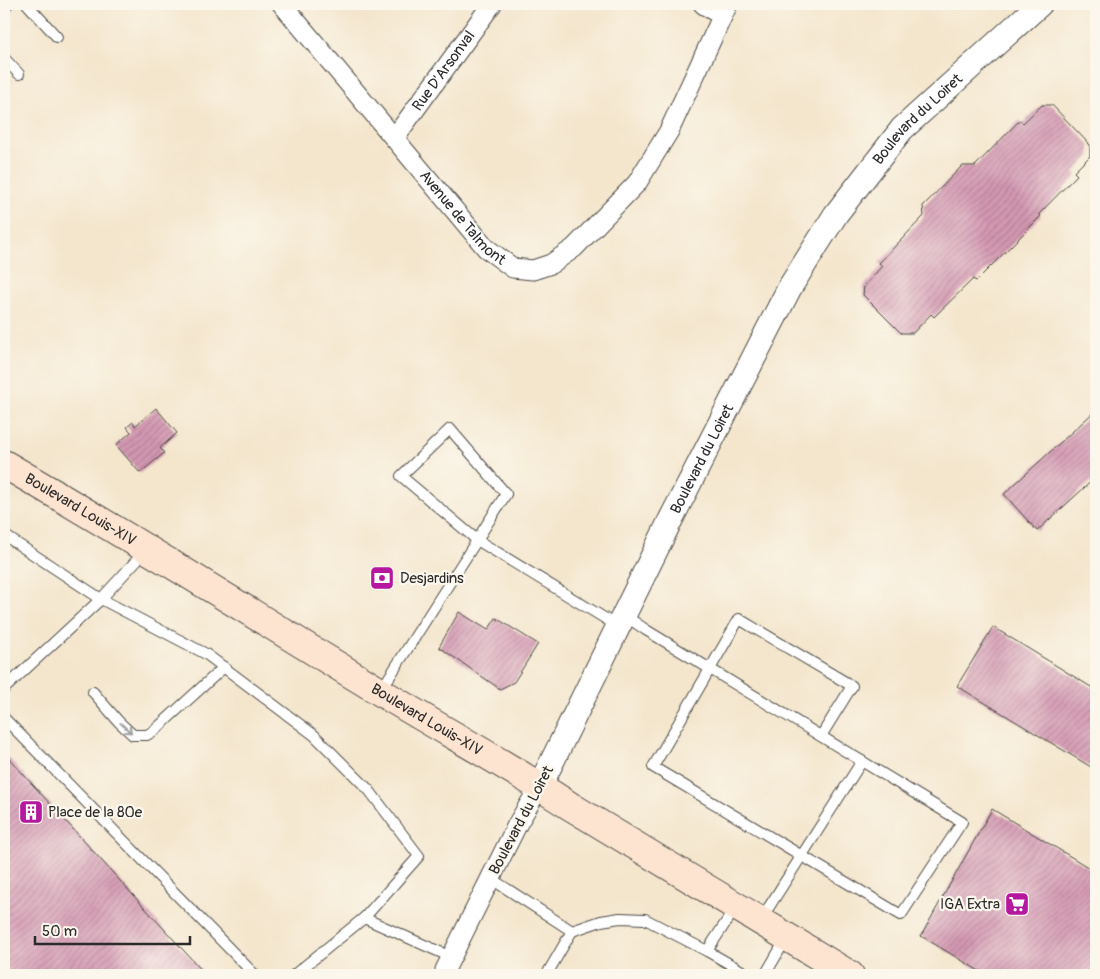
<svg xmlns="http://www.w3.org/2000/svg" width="1100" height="979" font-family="Pangolin,sans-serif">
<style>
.building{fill:url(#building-hatch)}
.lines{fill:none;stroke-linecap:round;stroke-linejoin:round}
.service-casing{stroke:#494743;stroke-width:12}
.minor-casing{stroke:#494743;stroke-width:21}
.tertiary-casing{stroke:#494743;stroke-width:26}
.secondary-casing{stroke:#494743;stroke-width:30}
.service{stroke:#fff;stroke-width:10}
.minor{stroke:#fff;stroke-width:19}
.tertiary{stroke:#fff;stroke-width:24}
.secondary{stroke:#fde4d0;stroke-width:28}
.oneway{stroke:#a0a0a0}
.labels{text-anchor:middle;stroke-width:4.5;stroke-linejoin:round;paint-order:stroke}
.street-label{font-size:15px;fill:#2b2b2b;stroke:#fbf7ec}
.poi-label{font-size:15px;fill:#2b2b2b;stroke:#fbf7ec;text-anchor:start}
</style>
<defs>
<pattern id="building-hatch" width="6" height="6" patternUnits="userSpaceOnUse" patternTransform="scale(1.25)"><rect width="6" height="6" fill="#d498b2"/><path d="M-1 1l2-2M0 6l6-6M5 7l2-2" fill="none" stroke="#ac7c91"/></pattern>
</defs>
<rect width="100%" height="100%" fill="#fbf7ec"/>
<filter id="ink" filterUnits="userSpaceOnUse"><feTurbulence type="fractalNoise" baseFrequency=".02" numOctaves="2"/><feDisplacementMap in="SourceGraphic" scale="10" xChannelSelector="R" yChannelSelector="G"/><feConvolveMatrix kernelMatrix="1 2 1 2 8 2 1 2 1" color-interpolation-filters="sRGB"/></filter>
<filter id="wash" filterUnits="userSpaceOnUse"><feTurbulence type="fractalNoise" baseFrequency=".0096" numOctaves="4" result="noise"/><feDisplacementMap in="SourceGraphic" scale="20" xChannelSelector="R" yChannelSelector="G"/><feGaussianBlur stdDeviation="1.12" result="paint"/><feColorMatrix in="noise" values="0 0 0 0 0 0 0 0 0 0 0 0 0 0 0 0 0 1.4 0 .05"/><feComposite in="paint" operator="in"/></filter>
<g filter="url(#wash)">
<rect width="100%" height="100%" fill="#f4e6cd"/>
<g id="blocks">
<g class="building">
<polygon points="1042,105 1052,105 1090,145 1090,156 1074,172 1077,175 1039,214 1041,216 976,281 973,279 934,317 931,314 913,333 901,333 863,295 864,286 882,266 879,263 924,216 923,206 962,166 975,166 1020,120 1023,123"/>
<polygon points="156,408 177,433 160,448 164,453 140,473 116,445 131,432 127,427 133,422 135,426"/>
<polygon points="1096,410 1096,477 1037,531 1004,494"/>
<polygon points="459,612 488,630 496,618 538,644 514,682 500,689 439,647"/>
<polygon points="993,627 1096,690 1096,770 957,686"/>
<polygon points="4,753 112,872 206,975 7,975 4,971"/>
<polygon points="992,809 1096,872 1096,975 986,975 921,936"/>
</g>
</g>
</g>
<g filter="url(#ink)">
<use href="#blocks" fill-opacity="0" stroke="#494743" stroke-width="1"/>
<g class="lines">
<defs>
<g id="service">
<polyline points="27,4 57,37"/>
<polyline points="4,7 8,4"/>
<polyline points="4,58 19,74"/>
<polygon points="450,429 506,494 477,540 401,476"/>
<polyline points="4,535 101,599 206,654 314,735 369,790 419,856 364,918"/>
<polyline points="624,615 646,630 962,822 901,915 653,767 739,619 852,686 821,736"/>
<polyline points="4,689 101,599 146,550"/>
<polyline points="381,690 477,540 619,627"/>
<polyline points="93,692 119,722 133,735 147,735 155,730 224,667"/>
<polyline points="4,718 255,975"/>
<polyline points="490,878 572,931 547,974 550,975"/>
<polyline points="736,907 707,951 749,975"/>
<polyline points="760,921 862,761"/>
<polyline points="572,931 601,921 620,918 645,919 707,951"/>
<polyline points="294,975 364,918 451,957"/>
<polyline points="765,975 787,937"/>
</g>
<g id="minor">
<path id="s1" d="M282 4 486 248 513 268 533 270 551 264 574 248 637 183 669 131 728 4"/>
<polyline points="703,4 722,16"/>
<path id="s2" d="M395 137 492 4"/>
<polyline points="445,970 518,823 540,786"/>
</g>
<g id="tertiary">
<path id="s3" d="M540 786 671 519 790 287 836 214 902 129 1040 4"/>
</g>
<g id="secondary">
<path id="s4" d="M4 464C130 537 254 615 379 691 442 730 508 765 570 806L850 975"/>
</g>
</defs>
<use href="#service" class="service-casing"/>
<use href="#minor" class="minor-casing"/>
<use href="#tertiary" class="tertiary-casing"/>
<use href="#secondary" class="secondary-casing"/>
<use href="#service" class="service"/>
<use href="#minor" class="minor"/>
<use href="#tertiary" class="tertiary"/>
<use href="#secondary" class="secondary"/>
</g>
<defs><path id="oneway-shaft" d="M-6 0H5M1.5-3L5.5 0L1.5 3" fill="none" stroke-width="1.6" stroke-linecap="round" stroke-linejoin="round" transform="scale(1.25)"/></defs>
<use class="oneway" href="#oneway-shaft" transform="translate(126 728) rotate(42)"/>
</g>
<defs>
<symbol id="bank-square" viewBox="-11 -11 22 22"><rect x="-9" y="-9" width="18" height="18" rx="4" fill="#b5179e" stroke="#fbf7ec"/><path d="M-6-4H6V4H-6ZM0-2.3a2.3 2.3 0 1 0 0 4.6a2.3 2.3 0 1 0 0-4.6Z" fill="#fff"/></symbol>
<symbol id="building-square" viewBox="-11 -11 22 22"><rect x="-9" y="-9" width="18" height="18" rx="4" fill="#b5179e" stroke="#fbf7ec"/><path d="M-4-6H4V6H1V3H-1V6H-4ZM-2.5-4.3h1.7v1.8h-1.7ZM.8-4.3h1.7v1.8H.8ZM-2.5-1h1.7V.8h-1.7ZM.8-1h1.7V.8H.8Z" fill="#fff"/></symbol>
<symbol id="supermarket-square" viewBox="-11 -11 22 22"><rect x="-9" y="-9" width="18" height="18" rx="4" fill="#b5179e" stroke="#fbf7ec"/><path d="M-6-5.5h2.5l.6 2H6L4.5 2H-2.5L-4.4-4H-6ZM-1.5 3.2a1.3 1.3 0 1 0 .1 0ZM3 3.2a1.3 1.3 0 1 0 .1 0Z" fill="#fff"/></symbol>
</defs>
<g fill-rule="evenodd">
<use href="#bank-square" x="368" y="564" width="28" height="28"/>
<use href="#building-square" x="17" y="798" width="28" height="28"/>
<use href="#supermarket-square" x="1003" y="890" width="28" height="28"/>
</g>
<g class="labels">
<g class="street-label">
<text dy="5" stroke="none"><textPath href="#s2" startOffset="82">Rue D'Arsonval</textPath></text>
<text dy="5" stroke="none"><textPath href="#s3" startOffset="770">Boulevard du Loiret</textPath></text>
<text dy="5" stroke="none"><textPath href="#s1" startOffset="280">Avenue de Talmont</textPath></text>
<text dy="5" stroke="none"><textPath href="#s3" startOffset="365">Boulevard du Loiret</textPath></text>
<text dy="5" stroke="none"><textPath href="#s4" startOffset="89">Boulevard Louis-XIV</textPath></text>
<text dy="5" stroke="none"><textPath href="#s4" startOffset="494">Boulevard Louis-XIV</textPath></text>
<text transform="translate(521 820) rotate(-62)" y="5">Boulevard du Loiret</text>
</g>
<g class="poi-label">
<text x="400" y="583">Desjardins</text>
<text x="48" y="817">Place de la 80e</text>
<text x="1000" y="909" text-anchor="end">IGA Extra</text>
</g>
</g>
<rect width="1100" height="979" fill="none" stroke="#fbf7ec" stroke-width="20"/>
<path d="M35 936v8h155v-8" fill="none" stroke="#2b2b2b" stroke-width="2.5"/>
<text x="42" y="936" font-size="15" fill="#2b2b2b" stroke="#fbf7ec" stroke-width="4" paint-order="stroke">50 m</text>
</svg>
